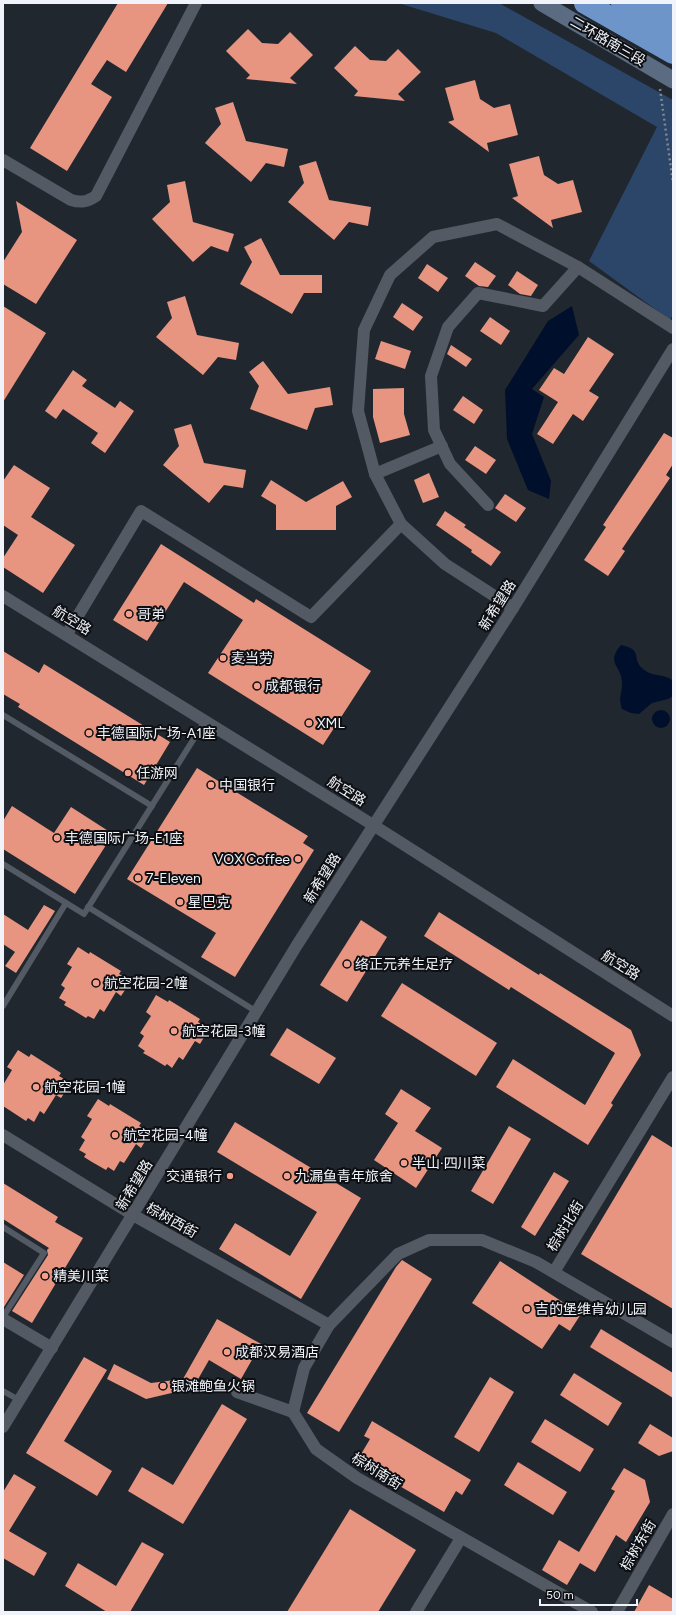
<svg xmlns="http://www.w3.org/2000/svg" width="676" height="1615" font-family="Figtree,'Noto Sans SC',sans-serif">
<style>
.green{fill:#2b4669}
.water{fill:#000f2b}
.building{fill:#e79581}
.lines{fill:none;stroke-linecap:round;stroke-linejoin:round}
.path{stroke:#82878e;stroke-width:2.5;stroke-dasharray:2 3;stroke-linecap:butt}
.lane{stroke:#535a63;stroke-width:6}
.street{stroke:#535a63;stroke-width:12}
.secondary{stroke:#5b6c82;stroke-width:17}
.highway{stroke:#6d95ca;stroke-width:22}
.poi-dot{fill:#f49e8a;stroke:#0d0f13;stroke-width:1.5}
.labels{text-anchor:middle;stroke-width:4;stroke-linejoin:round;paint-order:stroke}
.street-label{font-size:14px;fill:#f0f4fa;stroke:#0d0f13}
.poi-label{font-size:14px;fill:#f0f4fa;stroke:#0d0f13;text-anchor:start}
</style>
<rect width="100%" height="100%" fill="#21272f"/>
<polygon class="green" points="398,3 499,3 673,100 673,314 670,320 589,261 657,127 496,33"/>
<g class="water">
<polygon points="572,306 579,335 532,389 544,397 532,434 551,481 549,499 528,490 507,439 505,390 548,321"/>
<path d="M621 645C644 650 631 658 642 668 652 678 665 673 673 681V696L668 699 652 703 639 714 631 713 622 709C618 695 622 696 622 683 622 665 605 664 621 645Z"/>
<circle cx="661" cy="719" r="9"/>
</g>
<g class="building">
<polygon points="118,3 168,3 126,72 107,60 91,84 112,97 67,171 30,148"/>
<polygon points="248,29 262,43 278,44 290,32 313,55 290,78 297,84 246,79 250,75 226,51"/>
<polygon points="355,46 370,60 386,61 398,49 421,72 398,94 405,101 354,96 358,91 334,68"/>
<polygon points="475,80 480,99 494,108 510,104 518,135 487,143 489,152 448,122 454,120 445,88"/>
<polygon points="233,102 246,141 288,149 284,167 266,163 251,182 205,143 221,124 215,108"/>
<polygon points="539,156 544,175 558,184 573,180 582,212 551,220 553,228 512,198 518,196 509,164"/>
<polygon points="316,161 329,200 371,207 368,226 349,222 334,240 288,202 304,183 299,166"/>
<polygon points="185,181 193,222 234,234 228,252 211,246 193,262 152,219 170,202 167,185"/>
<polygon points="16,201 77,240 36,304 3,284 3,262 22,232"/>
<polygon points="261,238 280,275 322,275 322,293 304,293 292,314 240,284 252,262 244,247"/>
<polygon points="475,262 496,276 488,287 479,286 465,276"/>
<polygon points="427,264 448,278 438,292 418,278"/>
<polygon points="517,271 538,285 531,296 520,294 508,285"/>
<polygon points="185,296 197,335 239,343 236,360 218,357 203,375 156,337 172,318 167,302"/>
<polygon points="402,303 423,317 413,331 393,317"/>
<polygon points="3,306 46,333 3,402"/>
<polygon points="490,317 510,331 501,345 480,331"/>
<polygon points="588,337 614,354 589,391 599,397 583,421 573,414 553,444 537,434 558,402 539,390 554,368 564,374"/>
<polygon points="381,341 411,351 405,369 375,359"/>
<polygon points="451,345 472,359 466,367 447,354"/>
<polygon points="263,361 288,394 330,387 333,405 315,408 307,430 250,409 259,386 249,372"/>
<polygon points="73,370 87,380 82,386 115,408 120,401 134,411 105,453 91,443 98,433 63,409 56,419 45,411"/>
<polygon points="404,388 404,414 410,435 380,443 373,417 373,389"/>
<polygon points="463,396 483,410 474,424 453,410"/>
<polygon points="191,424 204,463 246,470 243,488 224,485 209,503 163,465 179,446 174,429"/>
<polygon points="664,433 673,438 673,464 666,475 670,478 622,549 625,551 608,576 584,560 606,527 603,525"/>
<polygon points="475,446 496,460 486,474 465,460"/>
<polygon points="14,465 50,488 31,517 75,545 43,593 3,567 3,558 18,535 3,525 3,481"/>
<polygon points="429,473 439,497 423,503 414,480"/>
<polygon points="271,480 306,502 343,481 352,497 336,506 336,530 276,530 276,505 261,496"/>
<polygon points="505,494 526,508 516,522 495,508"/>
<polygon points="445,511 466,525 464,527 501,552 491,566 471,552 472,550 436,525"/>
<polygon points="161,544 254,603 256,599 371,671 323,745 208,673 243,620 184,582 147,641 113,620"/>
<polygon points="3,651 39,673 44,664 170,742 144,785 18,707 20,704 3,694"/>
<polygon points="197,768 308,836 303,843 314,850 235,977 201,957 216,933 127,879"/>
<polygon points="12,806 54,833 71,807 113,834 75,894 3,849 3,821"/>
<polygon points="44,905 55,911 16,973 5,966 15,952 3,944 3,914 28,930"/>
<polygon points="439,912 539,975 540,973 631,1030 641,1055 611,1103 613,1105 588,1145 496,1087 513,1059 585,1105 615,1053 511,987 509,990 424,936"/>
<polygon points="361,920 387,937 347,1002 320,985"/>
<polygon points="78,947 89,954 90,952 121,971 119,974 131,981 121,996 116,992 104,1012 100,1009 94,1019 88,1016 86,1018 73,1010 64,1005 66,1002 59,998 65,988 61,985 72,967 67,964"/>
<polygon points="402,983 497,1043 476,1076 381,1016"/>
<polygon points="156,995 168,1002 169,1000 200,1019 198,1022 209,1029 200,1044 195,1041 183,1060 179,1057 172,1068 167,1064 165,1066 152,1058 143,1053 145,1051 138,1046 144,1036 140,1033 151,1016 146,1012"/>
<polygon points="287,1028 336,1058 319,1084 270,1055"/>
<polygon points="18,1050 29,1057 31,1054 61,1073 59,1076 71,1083 61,1098 56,1095 44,1114 40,1111 34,1122 28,1118 26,1121 3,1106 3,1085 12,1070 7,1067"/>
<polygon points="401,1089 431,1108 415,1131 442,1148 416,1188 374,1160 398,1123 385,1114"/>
<polygon points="98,1099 109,1106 110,1104 141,1123 139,1126 150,1133 141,1148 136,1144 124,1163 120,1161 114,1171 108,1167 106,1170 92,1162 84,1157 86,1154 79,1150 85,1140 81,1137 92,1119 87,1116"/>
<polygon points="235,1122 361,1198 301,1299 219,1249 235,1223 290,1256 317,1212 217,1152"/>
<polygon points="509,1126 531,1139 493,1204 471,1191"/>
<polygon points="652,1135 673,1148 673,1309 581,1254"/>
<polygon points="554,1172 569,1181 535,1236 521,1227"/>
<polygon points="3,1183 58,1217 55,1222 83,1238 32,1323 12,1311 48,1255 47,1250 49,1248 3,1219"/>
<polygon points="402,1260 432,1279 339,1432 307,1413 396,1267"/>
<polygon points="500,1261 581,1314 570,1331 559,1324 542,1349 472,1303"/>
<polygon points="3,1262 24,1275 4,1307 3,1306"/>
<polygon points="217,1319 261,1344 241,1379 209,1360 193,1388 146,1399 107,1379 114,1364 151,1383 183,1379"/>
<polygon points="601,1329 673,1373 673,1398 590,1347"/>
<polygon points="84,1357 107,1370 64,1441 112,1471 97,1496 26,1453"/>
<polygon points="574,1373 622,1403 608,1426 560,1395"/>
<polygon points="490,1377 514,1392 479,1452 454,1437"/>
<polygon points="222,1404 247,1419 183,1524 128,1491 142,1467 173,1485"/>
<polygon points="545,1419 594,1449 580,1472 531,1442"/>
<polygon points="372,1421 471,1480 462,1495 456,1491 444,1512 357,1461 370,1439 364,1436"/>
<polygon points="650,1424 673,1438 673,1451 659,1456 638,1443"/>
<polygon points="518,1462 567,1492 553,1515 504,1485"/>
<polygon points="624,1468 645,1480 650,1502 626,1542 616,1535 595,1572 580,1563 567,1585 542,1570 559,1540 579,1552 615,1491 611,1489"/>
<polygon points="14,1474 36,1487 9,1531 47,1553 34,1576 3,1558 3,1492"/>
<polygon points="350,1509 416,1550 378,1612 287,1612"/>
<polygon points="142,1542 164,1554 130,1612 107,1612 65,1586 78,1563 116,1586"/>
<polygon points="649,1585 673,1599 673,1612 634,1612"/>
</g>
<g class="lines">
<polyline class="path" points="660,89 673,183"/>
<g class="lane">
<polyline points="3,715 152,806"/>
<polyline points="3,864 84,914 205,721"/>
<polyline points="88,907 257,1012"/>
<polyline points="3,1006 66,903"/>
<polyline points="3,1227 44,1253 3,1317"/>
<polyline points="3,1391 19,1400"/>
</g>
<g class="street">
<path d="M3 160 71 200C81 203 87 202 96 196L196 3"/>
<polyline points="375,474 442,446"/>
<polyline points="488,505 450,464 434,430 431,376 448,327 478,293 543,306 578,267"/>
<polyline points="3,596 373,825 673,1016"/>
<polyline points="513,608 445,564 401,524 375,474 358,411 364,330 390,275 433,237 497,224 578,267 673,328"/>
<polyline points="67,634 141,511 311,617 401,524"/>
<polyline points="3,1135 133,1215 329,1325"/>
<polyline points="554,1272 673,1077"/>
<polyline points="3,1319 52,1348"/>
<polyline points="237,1392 293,1412"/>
<polyline points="293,1412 304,1368 329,1325 398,1254 429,1240 482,1240 536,1262 673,1342"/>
<polyline points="293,1412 316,1449 357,1478 592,1612"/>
<polyline points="3,1427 297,945 513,608 673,349"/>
<polyline points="416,1612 461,1538"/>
<polyline points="617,1612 673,1514"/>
</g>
<polyline class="secondary" points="542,3 673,80"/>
<g class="highway">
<polyline points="585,3 673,53"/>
<polyline points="622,3 673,34"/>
<polyline points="655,3 673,14"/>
</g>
</g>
<g class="poi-dot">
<circle cx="129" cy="614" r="4"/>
<circle cx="223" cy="658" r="4"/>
<circle cx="257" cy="686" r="4"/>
<circle cx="309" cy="723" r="4"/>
<circle cx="89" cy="733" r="4"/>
<circle cx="128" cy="773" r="4"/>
<circle cx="211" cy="785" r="4"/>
<circle cx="57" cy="838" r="4"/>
<circle cx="298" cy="859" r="4"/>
<circle cx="138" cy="878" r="4"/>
<circle cx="180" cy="902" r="4"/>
<circle cx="347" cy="964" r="4"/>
<circle cx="96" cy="983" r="4"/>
<circle cx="174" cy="1031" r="4"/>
<circle cx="36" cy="1087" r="4"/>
<circle cx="115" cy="1135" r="4"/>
<circle cx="404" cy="1163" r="4"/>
<circle cx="230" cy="1176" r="4"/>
<circle cx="287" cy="1176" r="4"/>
<circle cx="45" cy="1276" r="4"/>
<circle cx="527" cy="1309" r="4"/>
<circle cx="227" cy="1352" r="4"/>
<circle cx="163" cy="1386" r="4"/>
</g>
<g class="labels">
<g class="street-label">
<text transform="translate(608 41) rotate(30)" y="5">二环路南三段</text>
<text transform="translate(497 605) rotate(-58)" y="5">新希望路</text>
<text transform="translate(72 620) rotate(31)" y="5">航空路</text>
<text transform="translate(347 791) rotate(32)" y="5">航空路</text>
<text transform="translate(322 878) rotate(-58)" y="5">新希望路</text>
<text transform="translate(621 965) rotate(32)" y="5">航空路</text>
<text transform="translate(134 1185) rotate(-59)" y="5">新希望路</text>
<text transform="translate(172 1220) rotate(29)" y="5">棕树西街</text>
<text transform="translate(565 1226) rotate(-59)" y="5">棕树北街</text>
<text transform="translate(377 1471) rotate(32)" y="5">棕树南街</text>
<text transform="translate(638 1545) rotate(-60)" y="5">棕树东街</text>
</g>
<g class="poi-label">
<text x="137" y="619">哥弟</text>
<text x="231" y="663">麦当劳</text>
<text x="265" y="691">成都银行</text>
<text x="317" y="728">XML</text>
<text x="97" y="738">丰德国际广场-A1座</text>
<text x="136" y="778">任游网</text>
<text x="219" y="790">中国银行</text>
<text x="65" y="843">丰德国际广场-E1座</text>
<text x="290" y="864" text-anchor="end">VOX Coffee</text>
<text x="146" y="883">7-Eleven</text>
<text x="188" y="907">星巴克</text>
<text x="355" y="969">络正元养生足疗</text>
<text x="104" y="988">航空花园-2幢</text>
<text x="182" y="1036">航空花园-3幢</text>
<text x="44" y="1092">航空花园-1幢</text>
<text x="123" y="1140">航空花园-4幢</text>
<text x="412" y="1168">半山·四川菜</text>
<text x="222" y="1181" text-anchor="end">交通银行</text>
<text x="295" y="1181">九漏鱼青年旅舍</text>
<text x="53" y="1281">精美川菜</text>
<text x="535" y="1314">吉的堡维肯幼儿园</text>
<text x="235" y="1357">成都汉易酒店</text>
<text x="171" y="1391">银滩鲍鱼火锅</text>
</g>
</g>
<rect width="676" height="1615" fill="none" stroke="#f0f4fa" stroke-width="8"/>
<path d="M540 1599v6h97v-6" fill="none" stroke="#f0f4fa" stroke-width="2"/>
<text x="546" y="1599" font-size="12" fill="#f0f4fa" stroke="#0d0f13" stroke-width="3" paint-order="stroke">50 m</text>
</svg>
